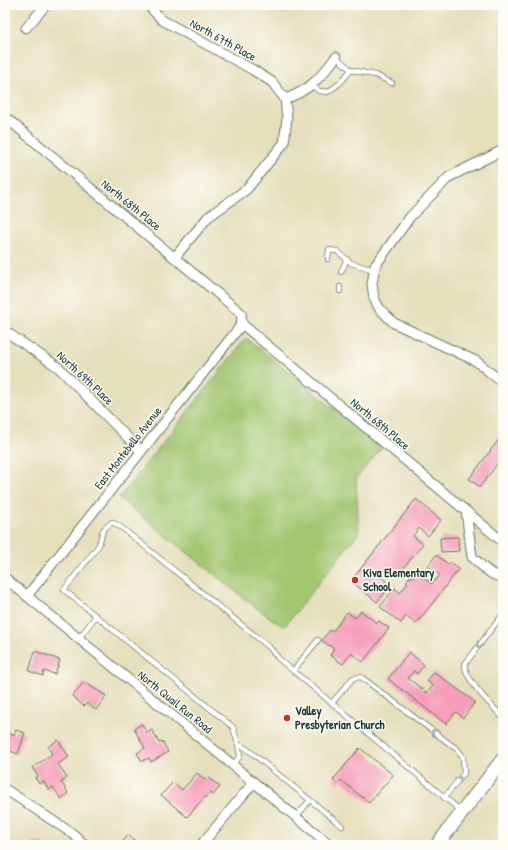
<svg xmlns="http://www.w3.org/2000/svg" width="508" height="850" font-family="'Patrick Hand',sans-serif">
<style>
.green{fill:#a2c670;stroke:#608252}
.building{fill:#f69eba}
.lines{fill:none;stroke-linecap:round;stroke-linejoin:round}
.lane-casing{stroke:#657663;stroke-width:6}
.street-casing{stroke:#657663;stroke-width:11}
.secondary-casing{stroke:#657663;stroke-width:15}
.lane{stroke:#fff;stroke-width:4.5}
.street{stroke:#fff;stroke-width:9}
.secondary{stroke:#fff;stroke-width:13}
.oneway{stroke:#8f9e9a}
.poi-dot{fill:#c8321e;stroke:#fdfcf7;stroke-width:1.5}
.labels{text-anchor:middle;stroke-width:3;stroke-linejoin:round;paint-order:stroke}
.street-label{font-size:12px;fill:#1f3d34;stroke:#fdfcf7}
.poi-label{font-size:12px;font-weight:bold;fill:#1f3d34;stroke:#fdfcf7;text-anchor:start}
</style>
<rect width="100%" height="100%" fill="#fdfcf7"/>
<filter id="ink" filterUnits="userSpaceOnUse"><feTurbulence type="fractalNoise" baseFrequency=".025" numOctaves="2"/><feDisplacementMap in="SourceGraphic" scale="8" xChannelSelector="R" yChannelSelector="G"/><feConvolveMatrix kernelMatrix="1 2 1 2 8 2 1 2 1" color-interpolation-filters="sRGB"/></filter>
<filter id="wash" filterUnits="userSpaceOnUse"><feTurbulence type="fractalNoise" baseFrequency=".012" numOctaves="4" result="noise"/><feDisplacementMap in="SourceGraphic" scale="16" xChannelSelector="R" yChannelSelector="G"/><feGaussianBlur stdDeviation="0.9" result="paint"/><feColorMatrix in="noise" values="0 0 0 0 0 0 0 0 0 0 0 0 0 0 0 0 0 1.4 0 .05"/><feComposite in="paint" operator="in"/></filter>
<g filter="url(#wash)">
<rect width="100%" height="100%" fill="#e6dfbb"/>
<polygon class="green" points="246,338 382,447 356,479 359,532 284,627 255,607 119,498"/>
<g id="blocks">
<g class="building">
<polygon points="503,434 503,456 480,487 469,479"/>
<polygon points="416,499 441,520 428,536 419,528 413,536 423,544 397,576 387,568 381,577 391,585 377,602 351,581"/>
<polygon points="458,537 459,551 441,552 440,538"/>
<polygon points="436,555 448,564 450,562 459,569 416,624 406,616 401,623 380,607 395,588 400,593 408,583 406,582 410,576 412,578 419,570 427,576 425,579 432,584 440,575 428,566"/>
<polygon points="361,611 377,623 379,621 389,628 363,662 351,653 343,664 330,655 334,649 322,640 330,630 332,632 347,612 355,618"/>
<polygon points="35,651 60,660 55,674 44,671 43,676 29,671"/>
<polygon points="409,652 424,665 417,674 414,671 408,678 427,693 433,686 427,681 434,672 475,702 463,718 456,712 446,724 388,679"/>
<polygon points="84,682 106,696 96,710 87,703 84,706 72,696"/>
<polygon points="142,724 147,733 152,730 159,743 162,741 168,752 151,762 149,758 142,761 137,753 145,748 134,729"/>
<polygon points="16,730 25,733 18,754 5,749 5,732 14,735"/>
<polygon points="58,740 69,757 58,764 67,778 61,782 68,793 61,799 53,787 49,790 43,781 39,784 35,778 38,776 32,768 52,754 48,747"/>
<polygon points="360,748 393,775 369,803 341,780 338,784 333,780"/>
<polygon points="197,773 205,780 208,777 220,787 213,795 211,793 203,799 187,817 161,795 173,782 182,790"/>
<polygon points="128,835 134,840 130,845 122,845 121,844"/>
<polygon points="37,841 38,844 42,842 44,845 30,845"/>
</g>
</g>
</g>
<g filter="url(#ink)">
<use href="#blocks" fill-opacity="0" stroke="#657663" stroke-width="1"/>
<g class="lines">
<defs>
<g id="lane">
<polyline points="336,57 351,70 375,75 392,83"/>
<polyline points="312,85 319,91 328,92 340,83 351,70"/>
<polyline points="328,259 329,250 337,251 351,263 374,270"/>
<polyline points="341,272 347,259"/>
<polyline points="340,287 340,291"/>
<path d="M503 614 465 664C464 680 493 706 503 718"/>
<polyline points="79,638 96,616"/>
<polyline points="293,671 318,640"/>
<polyline points="332,703 353,678 361,677 458,750 463,757 464,773 444,798"/>
<polyline points="233,765 240,756 238,744"/>
<polyline points="296,817 310,800"/>
<polyline points="342,826 247,749 238,744 233,727 64,590 99,545 103,530 112,522 122,528 269,647 279,659 461,811"/>
</g>
<g id="street">
<polyline points="148,5 162,20 253,70 272,82 285,99"/>
<polyline points="26,28 46,5"/>
<path d="M285 99C309 91 321 77 336 57"/>
<polyline points="5,117 241,313 242,324 27,596"/>
<polyline points="503,150 449,177 410,217 375,266 372,284 374,298 379,308 394,323 476,361 503,383"/>
<polyline points="175,257 208,217 247,189 284,143 287,118 285,99"/>
<polyline points="242,324 503,542"/>
<polyline points="5,331 58,367 141,451"/>
<path d="M466 511 472 557C480 563 492 579 503 576"/>
<polyline points="5,578 330,845"/>
<polyline points="5,789 73,834 85,845"/>
<polyline points="201,845 254,782"/>
</g>
<polyline id="secondary" points="437,845 503,759"/>
</defs>
<use href="#lane" class="lane-casing"/>
<use href="#street" class="street-casing"/>
<use href="#secondary" class="secondary-casing"/>
<use href="#lane" class="lane"/>
<use href="#street" class="street"/>
<use href="#secondary" class="secondary"/>
</g>
<defs><path id="oneway-chevron" d="M-2-3.5L2.5 0L-2 3.5" fill="none" stroke-width="1.6" stroke-linecap="round" stroke-linejoin="round"/></defs>
<g class="oneway">
<use href="#oneway-chevron" transform="translate(479 645) rotate(127)"/>
<use href="#oneway-chevron" transform="translate(434 732) rotate(-142)"/>
<use href="#oneway-chevron" transform="translate(459 779) rotate(-52)"/>
</g>
</g>
<g class="poi-dot">
<circle cx="355" cy="580" r="4"/>
<circle cx="287" cy="718" r="4"/>
</g>
<g class="labels">
<g class="street-label">
<text transform="translate(223 40) rotate(29)" y="4">North 67th Place</text>
<text transform="translate(131 205) rotate(39)" y="4">North 68th Place</text>
<text transform="translate(85 378) rotate(43)" y="4">North 69th Place</text>
<text transform="translate(380 424) rotate(40)" y="4">North 68th Place</text>
<text transform="translate(128 448) rotate(-52)" y="4">East Montebello Avenue</text>
<text transform="translate(175 702) rotate(39)" y="4">North Quail Run Road</text>
</g>
<g class="poi-label">
<text x="363" y="577">Kiva Elementary<tspan x="363" dy="14">School</tspan></text>
<text x="295" y="715">Valley<tspan x="295" dy="14">Presbyterian Church</tspan></text>
</g>
</g>
<rect width="508" height="850" fill="none" stroke="#fdfcf7" stroke-width="20"/>
</svg>
